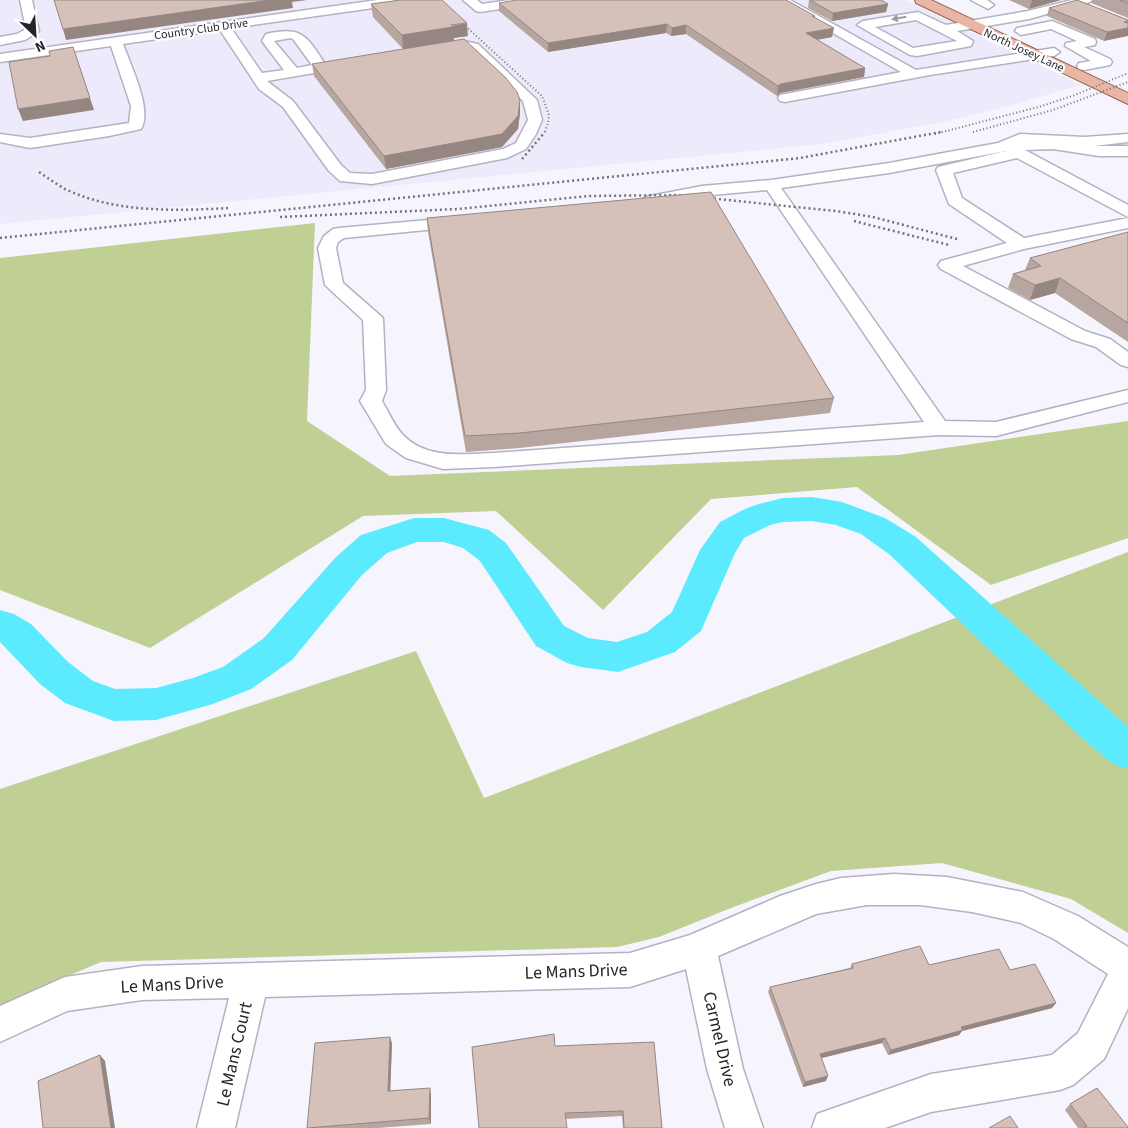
<svg xmlns="http://www.w3.org/2000/svg" width="1128" height="1128" font-family="'Source Sans 3',sans-serif">
<style>
.built{fill:#edebfb}
.green{fill:#c0cf93}
.lines{fill:none;stroke-linecap:round;stroke-linejoin:round}
.river{fill:#5ceaff;fill-rule:evenodd}
.minor-casing{stroke:#b4b1c3;stroke-width:3}
.major-casing{stroke:#9b6353;stroke-width:2}
.minor{fill:#fff;fill-rule:evenodd}
.major{fill:#e9b6a5;fill-rule:evenodd}
.rail-far1{stroke:#74737a;stroke-width:2;stroke-dasharray:1 2.5;stroke-linecap:butt}
.rail{stroke:#74737a;stroke-width:2.5;stroke-dasharray:2 3;stroke-linecap:butt}
.wall{fill:#b7a5a0}
.shaded-wall{fill:#958682}
.building{fill:#d5c0ba;stroke:#958682}
.oneway{fill:#9d9ca0}
.labels{text-anchor:middle;stroke-width:4.5;stroke-linejoin:round;paint-order:stroke}
.far-street-label{font-size:12px;fill:#25242b;stroke:#fff}
.near-street-label{font-size:18px;fill:#25242b;stroke:#fff}
</style>
<rect width="100%" height="100%" fill="#f6f5fd"/>
<polygon class="built" points="0,0 361,0 369,9 428,0 906,0 1081,85 1005,107 943,122 822,144 0,224"/>
<g class="green">
<polygon points="315,223 307,421 390,476 898,455 1128,421 1128,538 991,585 857,487 711,499 603,610 496,511 363,516 150,648 0,590 0,258"/>
<polygon points="1128,552 1128,933 1071,899 942,863 831,871 731,908 659,937 617,947 101,962 0,1005 0,789 416,651 484,798"/>
</g>
<g class="lines">
<polygon class="river" points="812,497 842,502 885,518 916,537 1128,727 1128,769 1113,764 1084,740 890,555 861,534 836,525 812,521 783,522 770,525 744,538 735,553 701,631 675,652 618,672 581,667 567,663 536,646 480,561 463,548 444,542 417,542 387,553 362,575 292,660 251,689 213,704 156,720 114,721 65,703 40,684 0,642 0,610 14,614 31,624 68,662 93,681 115,689 156,688 193,678 223,667 264,638 336,557 361,535 414,518 444,518 489,530 506,543 564,626 588,638 617,642 647,632 672,612 700,550 720,522 747,508 759,504 783,498"/>
<defs>
<g id="minor">
<polygon points="20,0 32,0 39,31 25,40 0,45 0,37 17,34 26,29"/>
<path d="M377 0H408L402 4 231 28 262 73 284 70 262 41 266 34C305 25 307 38 328 68L326 71 267 81 293 101 341 165 350 173 372 174 503 149 516 143 528 120 523 101 469 50 439 53 433 49 434 46 464 41 478 44 537 100 542 120 536 134 526 149 507 158 372 184 340 181 329 171 283 107 259 89 220 30 123 44C130 64 153 110 141 129L109 136 30 148 0 142V134L30 138 129 123 131 106 111 46 0 62V54ZM291 38 293 39 312 65 297 68 274 41Z"/>
<polygon points="463,0 477,0 482,4 510,0 540,0 534,4 480,12 476,11"/>
<polygon points="775,0 790,0 916,70 1054,48 1060,52 1054,56 930,75 785,102 780,101 778,98 780,95 901,72"/>
<polygon points="971,0 987,0 994,5 988,9"/>
<path d="M1072 0H1092L1090 2 1029 19 957 31 973 41 971 46 917 56 910 55 857 25 863 21 918 12 946 25 1028 11ZM916 20 957 41 913 48 875 27Z"/>
<polygon points="1052,21 1095,39 1096,42 1095,45 1084,47 1110,59 1112,62 1110,65 1084,70 1079,69 1077,66 1079,63 1091,61 1065,46 1066,43 1077,41 1051,29 1021,35 1015,31 1017,28"/>
<path d="M1020 134 1085 137 1128 134V142L1094 146H1128V156H1099L1053 149 1025 150 1128 205V217L1017 158 953 173 962 198 1024 238 1128 218V228L1024 249 963 266 1085 331 1110 339 1128 352V367L1121 365 1096 347 1071 339 941 269 938 265 941 261 1007 243 949 204 936 170 938 167 1006 151 889 173 781 188 945 421 996 422 1128 390V402L996 436 939 435 494 467 443 469 406 458 386 444 360 401 366 390 363 320 325 285 318 248 324 236 333 229 339 228 461 217 467 218 469 222 467 226 344 238 338 242 336 248 343 283 383 318 386 390 382 401C388 411 394 425 402 434 426 460 463 454 494 453L924 422 767 190 702 196 650 206 644 204 642 201 644 198 650 196 702 186 771 180 889 163 998 143Z"/>
<polygon points="894,874 947,877 1023,892 1078,916 1128,947 1128,1008 1104,1059 1073,1085 1060,1090 931,1112 885,1128 812,1128 817,1114 931,1074 1052,1055 1078,1033 1108,974 1054,939 1021,923 972,912 920,905 867,905 816,914 718,956 743,1069 763,1128 725,1128 707,1069 686,969 630,987 265,997 235,1128 197,1128 229,998 142,1000 67,1011 0,1042 0,1006 65,977 142,966 630,953 690,935 780,896 816,884 841,878"/>
</g>
<polygon id="major" points="915,0 931,0 1128,93 1128,104 916,3"/>
</defs>
<use href="#minor" class="minor-casing"/>
<use href="#major" class="major-casing"/>
<use href="#minor" class="minor"/>
<use href="#major" class="major"/>
<g class="rail-far1">
<polyline points="463,24 542,96 549,115 548,123 544,134"/>
<polyline points="973,132 1053,110 1128,82"/>
<polyline points="935,134 1042,106 1075,95 1128,73"/>
</g>
<g class="rail">
<polyline points="522,159 545,132"/>
<path d="M39 172C48 178 56 184 65 189 115 213 175 211 229 208"/>
<polyline points="280,217 458,209 588,196 678,195 836,211 873,217 957,239"/>
<polyline points="854,221 949,245"/>
<polyline points="0,238 800,158 941,132"/>
</g>
</g>
<g class="wall">
<polygon points="809,0 881,0 888,4 886,12 832,21 808,8"/>
<polygon points="1009,0 1061,0 1029,9"/>
<polygon points="1092,0 1128,0 1128,18 1091,3"/>
<polygon points="499,3 815,16 815,18 832,37 817,40 865,68 864,77 780,93 777,96 686,34 671,36 666,33 548,52 499,11"/>
<polygon points="371,4 468,36 454,38 454,41 403,49 373,17"/>
<polygon points="1049,8 1128,20 1104,41 1047,16"/>
<polygon points="312,64 520,113 518,129 502,147 386,169 314,76"/>
<polygon points="427,218 834,398 830,413 520,448 466,452 428,232"/>
<polygon points="1128,232 1128,342 1055,293 1030,300 1008,288 1013,274 1025,270 1030,258"/>
<polygon points="852,964 929,965 1010,970 1052,1008 962,1031 959,1035 888,1055 882,1043 821,1058 826,1081 803,1087 768,992 770,987 850,968"/>
<polygon points="392,1043 390,1091 431,1094 431,1124 378,1128 307,1128"/>
<polygon points="555,1046 662,1128 623,1128 622,1116 565,1119"/>
<polygon points="1070,1104 1128,1128 1078,1128 1065,1110"/>
</g>
<g class="shaded-wall">
<polygon points="270,0 307,0 292,2 293,8 66,40 63,29"/>
<polygon points="1032,0 1061,0 1029,9"/>
<polygon points="888,4 886,12 832,21 833,13"/>
<polygon points="1128,21 1128,36 1104,41 1107,32 1124,22"/>
<polygon points="467,23 468,36 454,38 454,41 403,49 402,35"/>
<polygon points="667,24 666,33 548,52 548,43"/>
<polygon points="686,25 686,34 671,36 672,28"/>
<polygon points="834,28 832,37 804,42 806,33"/>
<polygon points="865,68 864,77 780,93 777,96 778,86 781,84"/>
<polygon points="90,98 94,110 23,121 18,109"/>
<polygon points="520,100 520,113 518,129 502,147 386,169 384,156"/>
<polygon points="1060,278 1055,293 1030,300 1035,285"/>
<polygon points="1056,1003 1052,1008 962,1031 959,1035 888,1055 891,1050 961,1027"/>
<polygon points="390,1037 392,1043 390,1097 388,1091"/>
<polygon points="885,1038 882,1043 818,1059 820,1054"/>
<polygon points="100,1055 105,1061 115,1128 111,1128"/>
<polygon points="828,1076 826,1081 803,1087 805,1082"/>
<polygon points="430,1088 431,1094 431,1124 429,1118"/>
</g>
<g class="building">
<polygon points="54,0 270,0 63,29"/>
<polygon points="400,0 442,0 467,23 451,25 453,27 402,35 371,4"/>
<polygon points="517,0 786,0 815,16 812,16 834,28 806,33 865,68 781,84 778,86 686,25 672,28 667,24 548,43 499,3"/>
<polygon points="810,0 881,0 888,4 833,13"/>
<polygon points="1077,0 1128,20 1128,21 1124,22 1128,23 1128,28 1107,32 1049,8"/>
<polygon points="1120,0 1128,0 1128,3"/>
<polygon points="464,39 505,77 517,92 520,100 518,116 502,134 384,156 312,64"/>
<polygon points="73,47 90,98 18,109 9,62 50,56 49,51"/>
<polygon points="711,192 834,398 520,433 465,436 427,218"/>
<polygon points="1128,232 1128,323 1060,278 1035,285 1013,274 1041,266 1030,258"/>
<polygon points="920,946 929,965 999,949 1010,970 1035,964 1056,1003 961,1027 963,1030 891,1050 885,1038 820,1054 828,1076 805,1082 770,987 853,968 852,964"/>
<polygon points="554,1034 555,1046 654,1042 662,1128 624,1128 623,1111 565,1113 567,1128 479,1128 472,1047"/>
<polygon points="390,1037 388,1091 430,1088 429,1118 307,1128 315,1043"/>
<polygon points="100,1055 111,1128 43,1128 38,1081"/>
<polygon points="1097,1088 1128,1127 1128,1128 1084,1128 1087,1126 1070,1104"/>
<polygon points="1010,1116 1018,1128 989,1128"/>
</g>
<defs><path id="oneway-solid" d="M-6-.8H1V-3.2L6.5 0L1 3.2V.8H-6Z" transform="scale(1.25)"/></defs>
<use class="oneway" href="#oneway-solid" transform="translate(899 18) rotate(170)"/>
<g class="labels">
<g class="far-street-label">
<text transform="translate(201 29) rotate(-8)" y="4">Country Club Drive</text>
<text transform="translate(1024 50) rotate(25)" y="4">North Josey Lane</text>
</g>
<g class="near-street-label">
<text transform="translate(576 971) rotate(-2)" y="6">Le Mans Drive</text>
<text transform="translate(172 984) rotate(-3)" y="6">Le Mans Drive</text>
<text transform="translate(720 1039) rotate(77)" y="6">Carmel Drive</text>
<text transform="translate(234 1054) rotate(-77)" y="6">Le Mans Court</text>
</g>
</g>
<g transform="translate(35 35) rotate(155)" stroke="#ffffff" stroke-width="4" paint-order="stroke">
<path d="M0-4L9 19L0 12L-9 19Z" fill="#25242b"/>
<text y="-8" font-size="14" font-weight="bold" text-anchor="middle" fill="#25242b">N</text>
</g>
</svg>
